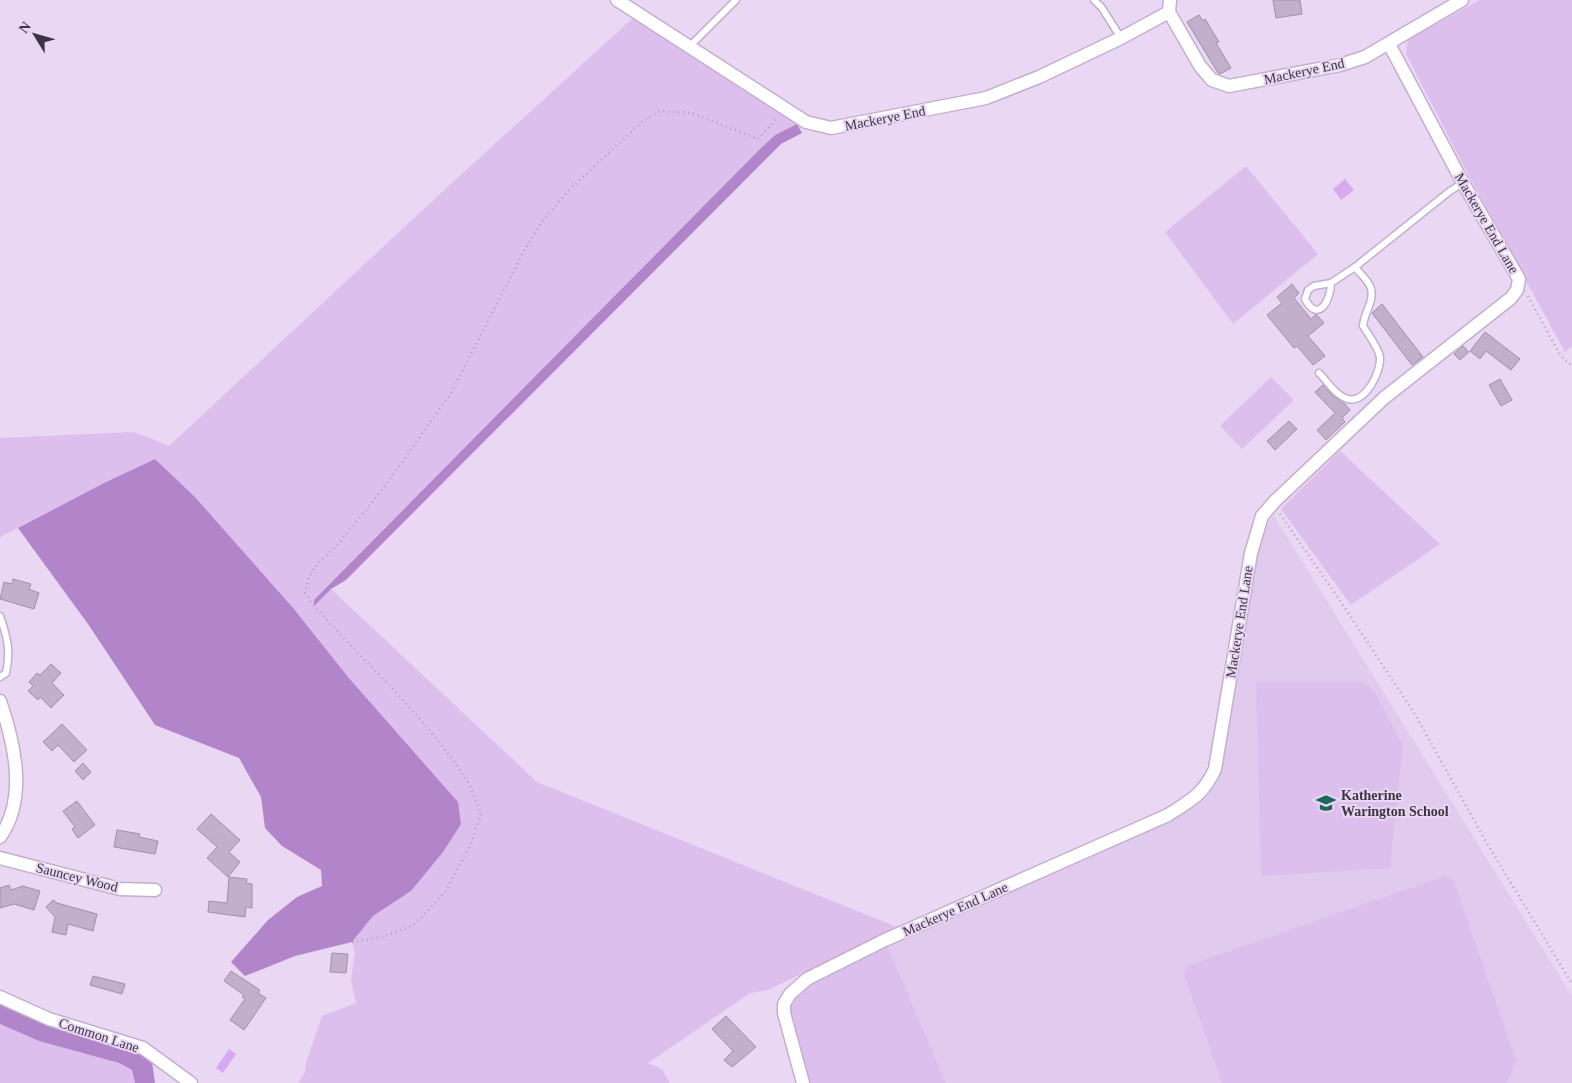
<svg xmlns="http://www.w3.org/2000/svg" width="1572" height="1083" font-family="Georgia,serif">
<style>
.built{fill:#e0caed}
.green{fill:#ddbfee}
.forest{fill:#b285ca}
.water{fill:#d7a9f1}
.building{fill:#c1afcb;stroke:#a190ab}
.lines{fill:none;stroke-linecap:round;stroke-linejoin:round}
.lane-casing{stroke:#c2b0cc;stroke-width:9}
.street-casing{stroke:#c2b0cc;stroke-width:15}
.path{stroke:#aea0b7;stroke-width:2.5;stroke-dasharray:1 4;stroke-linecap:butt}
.lane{stroke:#fff;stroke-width:6}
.street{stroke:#fff;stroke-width:12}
.labels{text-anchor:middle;stroke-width:4;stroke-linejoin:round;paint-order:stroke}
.street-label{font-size:14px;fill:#3d3642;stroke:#e9d7f4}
.poi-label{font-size:14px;font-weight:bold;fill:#3d3642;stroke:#e9d7f4;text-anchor:start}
</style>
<rect width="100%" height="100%" fill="#e9d7f4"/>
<polygon class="built" points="1274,516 1572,996 1572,1083 946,1083 887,945 1193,808 1207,797 1218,782 1222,769 1259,551 1269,521"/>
<g class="green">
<polygon points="1480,0 1572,0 1572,346 1565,352 1471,180 1406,54 1408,39"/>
<polygon points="634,17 797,124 775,135 758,151 314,600 314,606 331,589 537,782 897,927 768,990 750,993 648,1063 662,1069 670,1083 298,1083 305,1072 306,1063 322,1016 356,1003 351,980 355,954 352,942 373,916 411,891 458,802 348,677 294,609 195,497 155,459 104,483 0,537 0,438 134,432 169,446 441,193"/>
<polygon points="1246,166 1318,254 1233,324 1165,232"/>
<polygon points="1271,377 1294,400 1242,449 1220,426"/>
<polygon points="1340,451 1440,544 1351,605 1281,509"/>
<polygon points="1256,682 1364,682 1374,691 1403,745 1390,868 1261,876"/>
<polygon points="1445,876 1453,879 1516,1060 1507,1083 1222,1083 1184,974 1187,966"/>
<polygon points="887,945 946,1083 808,1083 788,1010 792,999 817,978"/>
<polygon points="0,1024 39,1041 119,1063 132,1070 135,1083 0,1083"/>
</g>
<g class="forest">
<polygon points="797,124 802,133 781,144 346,580 331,589 314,606 314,600 758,151 775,135"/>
<polygon points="155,459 195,497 294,609 348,677 458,802 461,824 443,852 411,891 373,916 352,942 295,956 245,976 231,962 268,920 297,897 322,886 321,870 282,846 265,828 261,797 239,758 155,725 88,624 18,528 104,483"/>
<polygon points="0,997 151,1054 155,1083 135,1083 132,1070 119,1063 39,1041 0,1024"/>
</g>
<g class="water">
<polygon points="1345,179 1354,190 1341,200 1333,189"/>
<polygon points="229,1049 236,1054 223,1073 216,1068"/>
</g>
<g class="building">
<polygon points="1273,0 1300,0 1302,14 1276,18"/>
<polygon points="1199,15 1203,21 1205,19 1219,42 1216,43 1231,68 1220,74 1218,73 1187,22"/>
<polygon points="1292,284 1299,293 1294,298 1311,319 1316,314 1324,323 1308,336 1325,356 1313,365 1297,346 1294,348 1267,315 1282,303 1277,297"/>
<polygon points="1382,304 1423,357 1412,365 1372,313"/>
<polygon points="1485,332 1520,359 1511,370 1486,351 1480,359 1470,351"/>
<polygon points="1463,346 1469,352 1460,360 1454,354"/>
<polygon points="1500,379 1512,400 1501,406 1489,385"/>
<polygon points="1323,385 1332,395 1344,403 1350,410 1342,418 1345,422 1326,440 1317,430 1335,413 1315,392"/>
<polygon points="1289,421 1297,429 1275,450 1267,441"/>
<polygon points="13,579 31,584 29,589 39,593 34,609 0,599 4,582 12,584"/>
<polygon points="51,664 61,673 52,683 64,695 51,708 40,697 38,700 28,691 33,686 29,682 37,673 40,675"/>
<polygon points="62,724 87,750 74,762 58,745 52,751 43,742"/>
<polygon points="83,763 91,772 83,780 75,771"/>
<polygon points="77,801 95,825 78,838 72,829 75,827 63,811"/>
<polygon points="211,814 240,840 229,852 240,862 228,877 207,858 217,847 197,829"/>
<polygon points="117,830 140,834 139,837 158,841 155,854 114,847"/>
<polygon points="229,877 247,879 246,883 252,884 252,908 246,907 245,917 208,912 209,901 227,903"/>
<polygon points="9,885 11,890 23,886 40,891 34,910 14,904 0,908 0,888"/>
<polygon points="53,900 57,903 97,914 93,931 68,924 66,935 52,932 55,917 46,907"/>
<polygon points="332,953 348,954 346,973 330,972"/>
<polygon points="231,971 260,990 258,993 266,998 244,1030 230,1020 245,999 242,997 244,995 224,981"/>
<polygon points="93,976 125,984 122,994 90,985"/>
<polygon points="726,1016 756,1047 732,1067 724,1060 733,1051 712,1029"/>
</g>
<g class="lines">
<defs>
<g id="lane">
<polyline points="1094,0 1102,8 1121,38"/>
<polyline points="689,47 736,0"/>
<path d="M1331 283C1331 300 1318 324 1305 299L1308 290 1314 286 1331 283 1355 267 1450 191 1463 183"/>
<path d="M1319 373C1327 381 1336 396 1348 399 1366 403 1381 372 1380 357 1378 347 1368 334 1363 326 1364 313 1376 298 1370 286 1367 279 1359 273 1355 267"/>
<path d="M0 616C7 637 11 650 6 673L0 677"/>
</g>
<g id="street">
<polyline points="617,0 806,122 831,128 986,98 1039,77 1121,38 1169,12"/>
<polyline points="1170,0 1169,12 1200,66 1212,80 1229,86 1340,65 1365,57 1462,0"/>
<path d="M0 701C14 742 28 798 0 837"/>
<polyline points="0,858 120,889 155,890"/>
<polyline points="0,997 49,1019 143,1048 191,1083"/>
<path d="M803 1083 784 1013V1004L790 994 807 979 885 940 1168 815C1191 800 1203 795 1215 769L1251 553 1262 516 1275 501 1384 398 1511 298 1517 290 1519 279 1463 183 1389 44"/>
</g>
</defs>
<use href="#lane" class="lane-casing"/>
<use href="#street" class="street-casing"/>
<g class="path">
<polyline points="1528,296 1560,355 1572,366"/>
<polyline points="1280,514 1339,599 1416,716 1485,840 1572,984"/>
<path d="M352 942 384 937 415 924 445 892 471 844 481 814C476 802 472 787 464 776 422 713 361 659 311 602L305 593 309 577 317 564 336 547 385 486 451 393 525 249 542 222 568 191 643 121 660 111 692 113 758 139 778 117"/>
</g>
<use href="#lane" class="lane"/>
<use href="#street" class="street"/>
</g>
<defs>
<symbol id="school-bare" viewBox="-9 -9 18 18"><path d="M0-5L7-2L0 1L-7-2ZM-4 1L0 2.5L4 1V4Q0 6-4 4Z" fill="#1e675d" stroke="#e9d7f4" stroke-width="2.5" paint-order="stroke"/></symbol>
</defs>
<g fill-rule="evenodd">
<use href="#school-bare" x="1312" y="789" width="28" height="28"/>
</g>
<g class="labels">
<g class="street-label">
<text transform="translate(1304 71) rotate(-12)" y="5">Mackerye End</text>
<text transform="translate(885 118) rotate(-11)" y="5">Mackerye End</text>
<text transform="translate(1487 223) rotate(60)" y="5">Mackerye End Lane</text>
<text transform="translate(1239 622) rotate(-81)" y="5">Mackerye End Lane</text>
<text transform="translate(77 877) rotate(14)" y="5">Sauncey Wood</text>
<text transform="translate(955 909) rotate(-24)" y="5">Mackerye End Lane</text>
<text transform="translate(99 1035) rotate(18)" y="5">Common Lane</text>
</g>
<g class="poi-label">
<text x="1341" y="800">Katherine<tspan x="1341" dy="16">Warington School</tspan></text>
</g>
</g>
<g transform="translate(35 35) rotate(307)" stroke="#e9d7f4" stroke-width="4" paint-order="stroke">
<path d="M0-4L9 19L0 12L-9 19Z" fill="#3d3642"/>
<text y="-8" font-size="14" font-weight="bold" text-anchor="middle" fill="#3d3642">N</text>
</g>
</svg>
